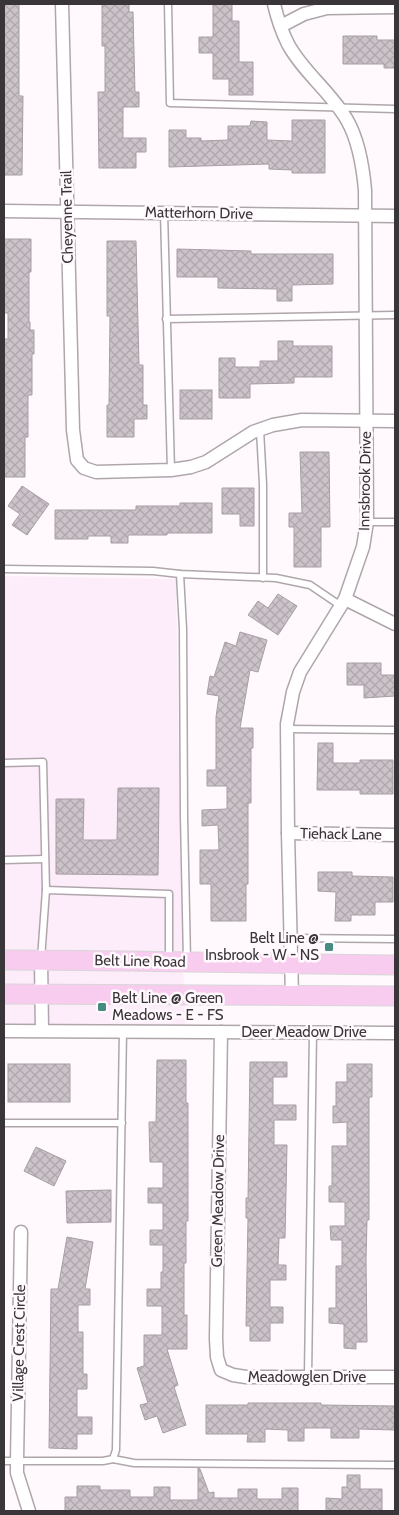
<svg xmlns="http://www.w3.org/2000/svg" width="399" height="1515" font-family="Cabin,sans-serif">
<style>
.built{fill:#fdecf9}
.building{fill:url(#building-cross-hatch);stroke:#a79ea5}
.lines{fill:none;stroke-linecap:round;stroke-linejoin:round}
.service-casing{stroke:#afa6ac;stroke-width:9}
.minor-casing{stroke:#afa6ac;stroke-width:15}
.primary-casing{stroke:#d7d7d7;stroke-width:21}
.service{stroke:#fff;stroke-width:6}
.minor{stroke:#fff;stroke-width:12}
.primary{stroke:#f8ccef;stroke-width:19}
.poi-dot{fill:#468c82;stroke:#fff9fd;stroke-width:2}
.labels{text-anchor:middle;stroke-width:5;stroke-linejoin:round;paint-order:stroke}
.street-label{font-size:15px;fill:#393538;stroke:#fff9fd}
.poi-label{font-size:15px;fill:#393538;stroke:#fff9fd;text-anchor:end}
</style>
<defs>
<pattern id="building-cross-hatch" width="8" height="8" patternUnits="userSpaceOnUse" patternTransform="scale(1.25)"><rect width="8" height="8" fill="#ccc2c9"/><path d="M0 0l8 8M0 8l8-8" fill="none" stroke="#b0a7ad"/></pattern>
</defs>
<rect width="100%" height="100%" fill="#fff9fd"/>
<polygon class="built" points="4,576 176,579 182,946 186,1031 4,1029"/>
<g class="building">
<polygon points="4,4 19,4 19,96 23,96 22,175 4,175"/>
<polygon points="102,4 129,4 129,12 133,12 135,92 139,92 139,107 123,107 123,138 146,138 146,152 136,152 136,168 99,168 98,92 105,92 105,46 102,46"/>
<polygon points="213,4 232,4 232,21 239,21 239,62 253,62 253,95 229,95 229,79 213,79 213,53 199,53 199,37 213,37"/>
<polygon points="343,36 377,36 377,40 395,40 395,68 384,68 384,64 343,64"/>
<polygon points="292,120 325,120 325,173 292,173 292,170 269,169 269,164 169,167 169,130 186,130 186,138 201,138 201,141 228,140 228,126 250,126 251,121 267,122 267,140 292,141"/>
<polygon points="4,239 31,239 31,272 29,272 29,322 30,322 30,330 34,330 34,354 32,354 32,395 28,395 28,437 25,437 25,477 4,477 4,339 8,339 8,313 4,313"/>
<polygon points="107,241 136,241 139,365 143,365 143,405 147,405 147,419 134,419 134,437 107,437 107,405 109,405 110,316 107,316"/>
<polygon points="177,249 251,251 251,254 333,254 333,284 292,285 292,301 277,301 277,289 218,288 218,277 177,277"/>
<polygon points="278,341 293,341 293,346 332,346 332,377 294,377 294,383 250,384 250,398 219,398 219,358 235,358 235,367 260,367 260,361 278,361"/>
<rect x="180" y="390" width="32" height="29"/>
<polygon points="300,452 329,452 330,527 321,527 321,567 294,567 294,527 289,527 289,513 302,513"/>
<polygon points="22,486 49,504 27,535 12,525 20,514 8,506"/>
<polygon points="222,488 254,488 254,526 240,526 240,514 222,514"/>
<polygon points="180,503 212,503 212,533 167,533 167,535 128,535 128,543 111,543 111,536 88,536 88,539 55,539 55,510 136,510 136,506 180,506"/>
<polygon points="278,594 297,606 278,635 248,615 258,601 268,608"/>
<polygon points="240,632 267,640 258,672 250,670 240,728 253,728 253,748 251,748 251,803 248,803 248,884 246,884 246,921 211,921 211,884 200,884 200,850 219,850 218,825 202,826 202,810 227,809 227,786 207,786 207,770 216,770 216,717 219,696 207,694 210,676 214,677 225,642 236,646"/>
<polygon points="347,663 381,663 381,675 395,675 395,696 364,698 364,685 347,685"/>
<polygon points="318,743 333,743 333,763 360,763 360,760 393,760 393,794 360,794 360,790 317,790"/>
<polygon points="118,788 159,788 158,875 56,874 56,799 84,799 83,840 117,840"/>
<polygon points="318,872 352,872 352,876 393,877 393,902 375,902 375,915 351,915 351,921 335,921 336,892 318,891"/>
<polygon points="157,1060 186,1060 186,1103 188,1103 188,1221 186,1221 186,1263 184,1263 184,1315 187,1315 187,1349 167,1349 178,1385 174,1387 186,1425 163,1433 157,1416 145,1420 140,1405 148,1403 137,1368 144,1366 144,1335 162,1335 162,1306 147,1306 147,1289 161,1289 161,1272 163,1272 163,1245 150,1245 150,1230 163,1230 163,1203 148,1203 148,1188 163,1188 163,1162 150,1162 149,1122 156,1122"/>
<polygon points="250,1062 287,1062 287,1077 273,1077 273,1105 296,1105 296,1120 274,1120 274,1145 287,1145 285,1238 279,1238 278,1265 286,1265 286,1280 270,1280 270,1307 283,1307 283,1323 270,1323 270,1341 250,1341 250,1326 246,1326 248,1218 246,1218 246,1198 248,1198"/>
<rect x="8" y="1064" width="62" height="38"/>
<polygon points="347,1064 372,1064 372,1097 369,1097 369,1220 367,1220 366,1260 367,1342 356,1342 356,1349 344,1348 344,1324 329,1323 329,1308 336,1308 336,1266 342,1266 342,1240 331,1240 330,1226 345,1226 345,1202 329,1202 329,1186 332,1186 332,1146 347,1146 347,1122 333,1123 333,1106 336,1106 336,1082 347,1082"/>
<polygon points="36,1147 66,1161 54,1186 24,1171"/>
<polygon points="111,1190 111,1222 67,1223 66,1191"/>
<polygon points="67,1237 93,1242 85,1289 90,1289 90,1305 78,1305 78,1332 83,1332 83,1374 87,1374 87,1389 77,1389 77,1417 92,1417 92,1434 77,1434 77,1449 49,1448 51,1289 58,1289"/>
<polygon points="248,1403 321,1403 321,1405 395,1406 395,1430 359,1429 359,1438 331,1438 331,1428 304,1428 304,1441 288,1441 288,1430 265,1429 265,1442 247,1442 248,1434 206,1434 206,1405 248,1405"/>
<polygon points="198,1468 200,1469 209,1493 214,1492 214,1498 238,1498 238,1489 257,1489 257,1499 282,1499 282,1488 298,1488 298,1511 65,1511 65,1497 77,1497 77,1486 100,1486 100,1490 130,1490 130,1497 154,1497 154,1487 170,1487 170,1500 198,1500"/>
<polygon points="347,1475 360,1475 360,1489 382,1489 382,1511 326,1511 326,1498 342,1499 342,1487 347,1487"/>
</g>
<g class="lines">
<defs>
<g id="service">
<polyline points="168,4 170,103 395,109"/>
<polyline points="164,213 171,470"/>
<polyline points="166,319 395,315"/>
<polyline points="260,430 263,484 263,578"/>
<polyline points="367,522 395,522"/>
<polyline points="4,569 153,571 180,574 276,578 310,585 341,606"/>
<polyline points="180,574 183,629 184,816 187,961"/>
<polyline points="287,729 395,730"/>
<polyline points="4,763 43,762 46,890"/>
<polyline points="4,860 45,859"/>
<polyline points="290,938 395,939"/>
<polyline points="41,959 46,890 169,894 169,960"/>
<polyline points="4,1123 122,1123"/>
<polyline points="308,1376 313,1032"/>
<polyline points="113,1459 134,1463 395,1465"/>
<polyline points="4,1461 103,1461 113,1459 116,1450 123,1031"/>
</g>
<g id="minor">
<polyline points="62,4 73,430 77,460 84,468 96,472 171,470 191,467 206,462 253,432 273,425 302,420 395,421"/>
<path d="M274 4C277 17 282 32 288 44 303 72 331 92 347 120 359 141 363 167 365 190L367 522 363 547 345 599 300 672 293 692 287 724 288 833 292 996"/>
<polyline points="281,26 304,14 327,8 395,7"/>
<polyline points="4,211 395,216"/>
<polyline points="345,599 395,624"/>
<polyline points="288,833 395,835"/>
<polyline points="41,960 42,1030"/>
<polyline points="4,1031 395,1033"/>
<polyline points="221,1032 216,1339 217,1357 221,1370 233,1375 246,1377 395,1377"/>
<polyline points="21,1232 17,1461 17,1473 29,1511"/>
</g>
<g id="primary">
<path d="M4 960C134 960 265 964 395 965"/>
<polyline points="4,994 395,996"/>
</g>
</defs>
<use href="#service" class="service-casing"/>
<use href="#minor" class="minor-casing"/>
<use href="#primary" class="primary-casing"/>
<use href="#service" class="service"/>
<use href="#minor" class="minor"/>
<use href="#primary" class="primary"/>
</g>
<g class="poi-dot">
<rect x="324" y="942" width="10" height="10" rx="2.5"/>
<rect x="97" y="1002" width="10" height="10" rx="2.5"/>
</g>
<g class="labels">
<g class="street-label">
<text transform="translate(199 213) rotate(1)" y="5">Matterhorn Drive</text>
<text transform="translate(67 217) rotate(-91)" y="5">Cheyenne Trail</text>
<text transform="translate(365 481) rotate(-89)" y="5">Innsbrook Drive</text>
<text transform="translate(341 834) rotate(1)" y="5">Tiehack Lane</text>
<text transform="translate(140 961) rotate(1)" y="5">Belt Line Road</text>
<text x="304" y="1037">Deer Meadow Drive</text>
<text transform="translate(218 1201) rotate(-89)" y="5">Green Meadow Drive</text>
<text transform="translate(19 1343) rotate(-89)" y="5">Village Crest Circle</text>
<text x="307" y="1382">Meadowglen Drive</text>
</g>
<g class="poi-label">
<text x="319" y="943">Belt Line @<tspan x="319" dy="17">Insbrook - W - NS</tspan></text>
<text x="112" y="1003" text-anchor="start">Belt Line @ Green<tspan x="112" dy="17">Meadows - E - FS</tspan></text>
</g>
</g>
<rect width="399" height="1515" fill="none" stroke="#393538" stroke-width="10"/>
</svg>
